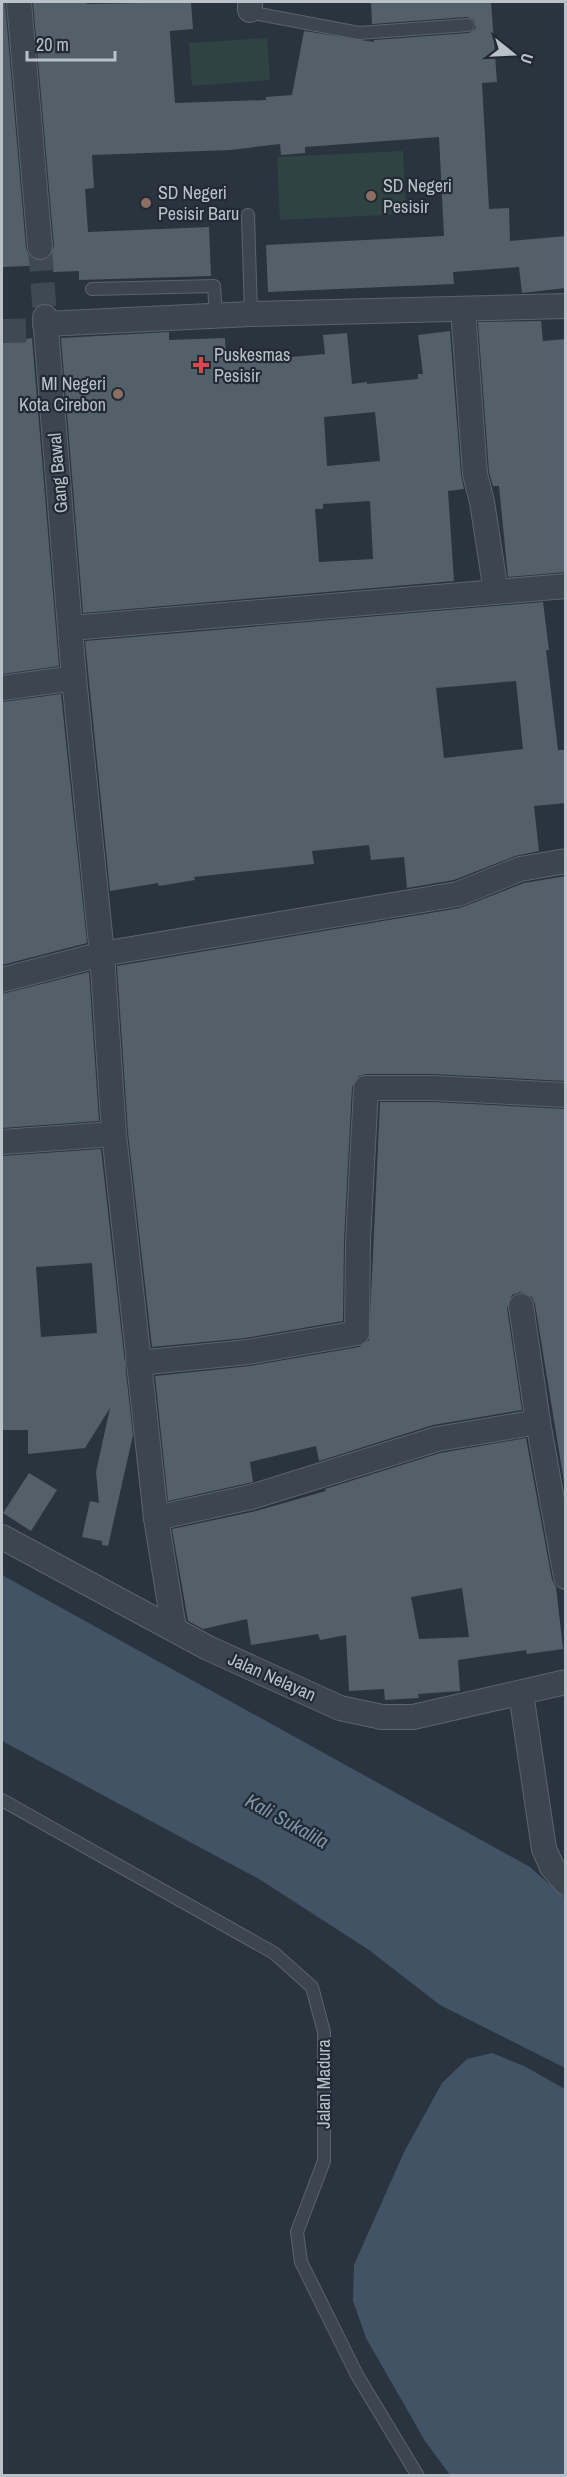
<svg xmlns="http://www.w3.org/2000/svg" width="567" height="2477" font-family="'Archivo Narrow',sans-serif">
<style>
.green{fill:#2e4342}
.water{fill:#415365}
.building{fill:#535f69;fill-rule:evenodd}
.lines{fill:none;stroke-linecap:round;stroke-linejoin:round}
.minor-tunnel{stroke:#3f4953;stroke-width:24;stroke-dasharray:24 12;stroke-linecap:butt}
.service-casing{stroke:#5b646c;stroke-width:14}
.minor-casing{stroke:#5b646c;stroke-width:26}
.service{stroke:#3d464f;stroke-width:12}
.minor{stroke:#3d464f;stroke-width:24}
.education-dot{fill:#8d6e63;stroke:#222b34;stroke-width:2}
.health-dot{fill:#e0444e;stroke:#222b34;stroke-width:2}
.labels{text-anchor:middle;stroke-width:4.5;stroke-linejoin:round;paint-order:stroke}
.poi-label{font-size:18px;fill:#bac1c9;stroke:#222b34;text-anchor:start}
.street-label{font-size:18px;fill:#bac1c9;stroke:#222b34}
.water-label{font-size:20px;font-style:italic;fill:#7e94a8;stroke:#222b34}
</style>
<rect width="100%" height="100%" fill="#29343e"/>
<g class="green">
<polygon points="267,38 270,80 192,86 189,43"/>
<polygon points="403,151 406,214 280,220 277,157"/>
</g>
<g class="water">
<polygon points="2,1575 530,1867 565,1898 565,2068 440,2005 369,1950 259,1879 2,1741"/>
<polygon points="492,2053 524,2066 565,2089 565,2475 450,2475 425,2441 366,2338 353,2301 354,2265 404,2152 442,2083 467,2059"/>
</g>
<g class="building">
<polygon points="33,2 86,2 87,4 191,2 193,29 170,31 170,34 175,103 266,100 266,97 292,95 304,31 374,42 374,40 469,33 476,28 474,20 467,17 372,24 371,2 491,2 497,82 482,83 489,209 509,208 510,241 566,236 566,288 522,293 519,267 453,272 454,284 268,292 266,245 444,236 439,137 305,147 305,153 281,155 280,144 230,150 92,155 94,188 85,189 88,232 209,227 211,276 79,280 79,271 53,272 53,265 2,267 2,3 5,3 26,248 29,256 41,261 49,258 54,246"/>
<polygon points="541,321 543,341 566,339 566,572 508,577 499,486 493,486 489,472 478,322"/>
<path d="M450 331 461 475 464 489 448 491 454 581 83 613 61 338 169 332V340L225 338 226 360 258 356V360L325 354 323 335 347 333 352 384 367 382V384L418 379V374H423L418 335ZM375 412 380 461 327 466 324 417ZM370 501 373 559 319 562 315 509H323V504Z"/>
<polygon points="32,338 59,666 2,674 2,343"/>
<path d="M543 602 549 650H546L558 750H566V803L534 806 539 851 515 856 454 880 407 888 404 857 371 860 369 845 312 851 314 864 194 877 195 880 159 886 158 883 110 891 85 641ZM516 681 523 749 444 758 436 688Z"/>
<polygon points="61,694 87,943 2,965 2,702"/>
<polygon points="566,876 566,1081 433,1074 366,1074 359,1076 352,1087 344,1241 343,1321 246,1338 152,1347 128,1133 117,966 460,908 524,883"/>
<polygon points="89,972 99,1121 2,1128 2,994"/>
<polygon points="380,1102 433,1102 566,1109 566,1494 535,1304 532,1297 520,1292 512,1295 507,1308 522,1410 433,1425 319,1461 316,1446 250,1462 253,1482 168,1501 155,1376 250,1366 359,1347 369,1340"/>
<path d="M101 1149 133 1435 108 1546 102 1545V1541L82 1537 90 1501 99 1503 96 1472 110 1408 85 1448 28 1454V1430H2V1156ZM92 1263 97 1333 41 1337 36 1267Z"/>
<path d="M526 1438 552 1580 556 1587 563 1649 527 1654 526 1650 458 1660 460 1691 418 1694 419 1698 385 1700 384 1689 349 1691 346 1635 320 1640 318 1634 251 1645 247 1619 203 1629 188 1621 172 1529 256 1511 326 1491 325 1489 440 1453ZM462 1588 469 1637 419 1639 411 1597Z"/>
<polygon points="29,1473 57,1490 31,1531 3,1513"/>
</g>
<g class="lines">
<g class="minor-tunnel">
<polyline points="40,247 45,317"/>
<polyline points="2,331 41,330"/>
</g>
<defs>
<g id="service">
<polyline points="250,10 253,13 359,33 468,25"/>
<polyline points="248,215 251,314"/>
<polyline points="92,289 214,286 216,316"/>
<polyline points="2,1800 274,1953 312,1987 324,2032 324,2161 297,2232 301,2262 357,2375 418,2476"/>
</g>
<g id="minor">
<polyline points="19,2 40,247"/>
<polyline points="250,2 250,10"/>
<polyline points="463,309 475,474 482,502 496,592"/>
<polyline points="45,317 74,678 102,954 114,1134 156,1518 174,1629"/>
<polyline points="45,324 251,314 566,306"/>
<polyline points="71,628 566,586"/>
<polyline points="2,688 74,678"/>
<polyline points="2,980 102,954 458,894 520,869 566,861"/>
<polyline points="2,1142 114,1134"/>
<polyline points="521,1306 538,1422 566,1577"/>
<polyline points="138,1363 248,1352 357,1333 358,1242 366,1088 433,1088 566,1095"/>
<polyline points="156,1518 251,1497 437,1439 538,1422"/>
<polyline points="2,1537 208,1648 340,1708 382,1717 413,1717 566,1682"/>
<polyline points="521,1693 544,1849 552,1867 566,1883"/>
</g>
</defs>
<use href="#service" class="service-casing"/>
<use href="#minor" class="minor-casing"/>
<use href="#service" class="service"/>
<use href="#minor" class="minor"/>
</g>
<g class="education-dot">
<circle cx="371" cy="196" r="6"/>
<circle cx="146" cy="203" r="6"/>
<circle cx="118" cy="394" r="6"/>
</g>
<path class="health-dot" d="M198 356h6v6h6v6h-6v6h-6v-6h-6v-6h6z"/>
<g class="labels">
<g class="poi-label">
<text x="383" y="192">SD Negeri<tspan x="383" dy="21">Pesisir</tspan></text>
<text x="158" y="199">SD Negeri<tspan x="158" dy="21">Pesisir Baru</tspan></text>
<text x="214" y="361">Puskesmas<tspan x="214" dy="21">Pesisir</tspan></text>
<text x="106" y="390" text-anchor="end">MI Negeri<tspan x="106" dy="21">Kota Cirebon</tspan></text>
</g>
<g class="street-label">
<text transform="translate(58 473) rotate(-95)" y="6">Gang Bawal</text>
<text transform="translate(272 1677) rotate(24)" y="6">Jalan Nelayan</text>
<text transform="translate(324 2084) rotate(-90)" y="6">Jalan Madura</text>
</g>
<g class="water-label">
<text transform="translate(287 1821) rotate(29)" y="7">Kali Sukalila</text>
</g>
</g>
<rect width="567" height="2477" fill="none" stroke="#bac1c9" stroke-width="6"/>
<g transform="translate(513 54) rotate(108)" stroke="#222b34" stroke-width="4.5" paint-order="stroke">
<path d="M0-4.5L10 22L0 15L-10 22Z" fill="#bac1c9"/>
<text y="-9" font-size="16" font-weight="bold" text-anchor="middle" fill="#bac1c9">U</text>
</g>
<path d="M27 51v9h88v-9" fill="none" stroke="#bac1c9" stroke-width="3"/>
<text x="36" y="51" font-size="18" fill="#bac1c9" stroke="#222b34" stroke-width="4.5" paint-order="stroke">20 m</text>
</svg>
